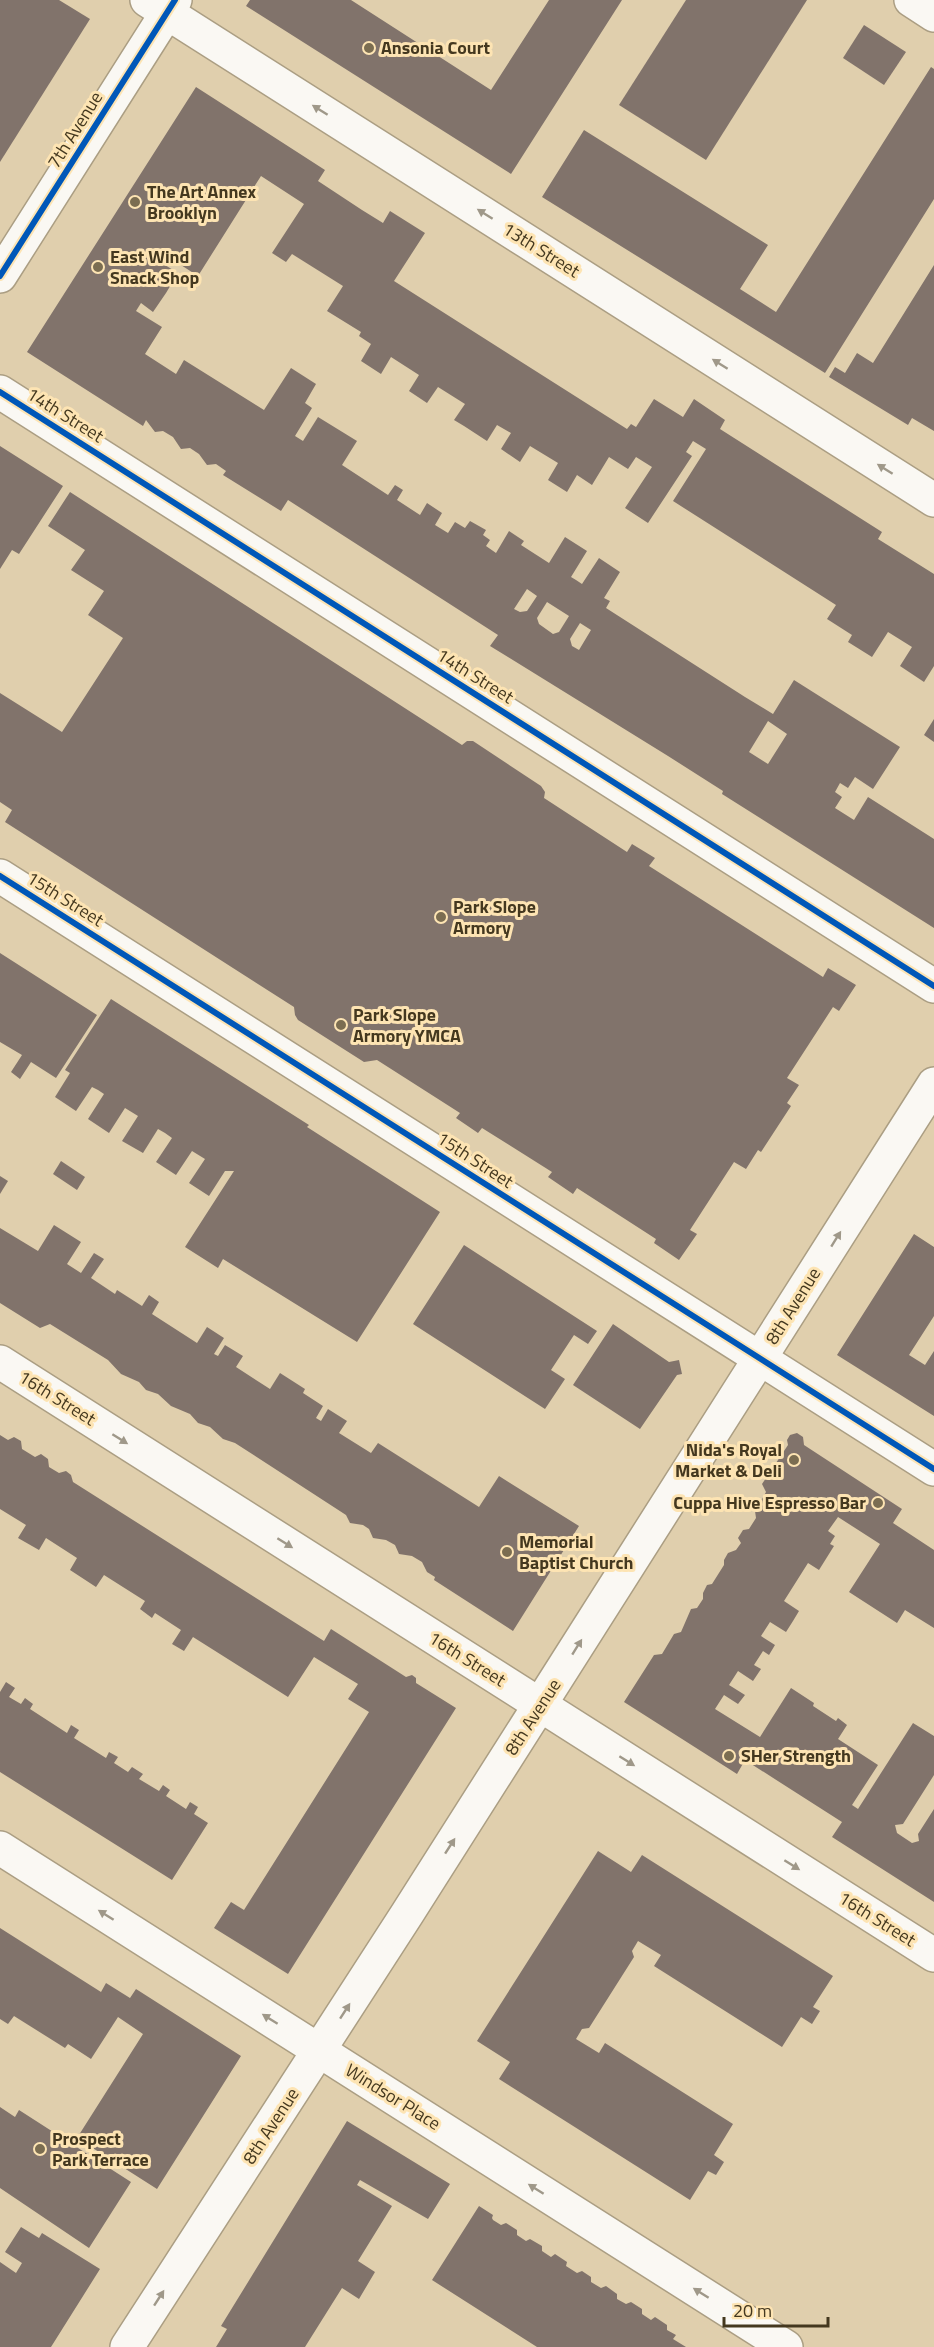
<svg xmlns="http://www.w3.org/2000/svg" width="934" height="2347" font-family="'Titillium Web',sans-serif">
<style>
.building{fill:#81736b;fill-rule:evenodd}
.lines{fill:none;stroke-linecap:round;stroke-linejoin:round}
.minor-casing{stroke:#ab9e83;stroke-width:36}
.minor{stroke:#faf8f3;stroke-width:33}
.cycleway-casing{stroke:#fde4b3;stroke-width:10}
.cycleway{stroke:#0057b8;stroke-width:6}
.oneway{fill:#9f9889}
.poi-dot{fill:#7b6d51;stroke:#fde4b3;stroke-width:2}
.labels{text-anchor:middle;stroke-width:6;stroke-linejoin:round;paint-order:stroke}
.poi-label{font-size:18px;font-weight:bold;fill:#44381f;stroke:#fde4b3;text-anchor:start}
.street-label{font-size:18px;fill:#44381f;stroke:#fde4b3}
</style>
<rect width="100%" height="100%" fill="#e0cfad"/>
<g class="building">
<polygon points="0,0 59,0 90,19 0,162"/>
<polygon points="250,0 351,0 491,90 549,0 622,0 511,174 246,6"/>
<polygon points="686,0 807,0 706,160 619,105"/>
<polygon points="864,25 906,52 884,85 843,58"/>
<polygon points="931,67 934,69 934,199 825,373 542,197 584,130 768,245 740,289 776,312"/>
<path d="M196 87 325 170 318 181 362 210 383 223 390 211 425 233 394 281 627 429 631 424 636 427 654 399 683 417 694 399 725 420 720 429 882 532 878 539 934 574V666L924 682 900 666 912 647 888 632 872 657 848 642 852 635 827 619 836 605 673 501 706 449 693 441 686 452 692 456 648 523 625 508 652 467 636 457 628 469 609 457 592 485 577 475 567 492 548 480 558 463 530 446 520 462 501 449 511 433 497 425 487 441 464 426 454 420 465 404 438 387 427 403 409 391 419 375 391 357 381 374 361 361 371 344 359 336 361 332 327 311 343 286 292 254 286 262 272 253 304 204 261 176 198 276 170 258 165 265 178 273 166 293 153 312 141 303 136 311 162 327 145 354 176 374 184 360 264 410 291 368 316 384 305 403 312 408 295 436 303 441 318 417 357 441 342 465 388 495 395 485 403 490 397 500 420 515 427 503 442 513 435 525 448 533 455 522 465 528 470 521 486 530 483 535 490 540 486 546 496 553 509 531 524 541 521 545 549 563 565 537 587 551 571 577 576 580 582 584 599 558 620 572 604 598 610 601 606 608 745 697 773 714 794 680 900 747 873 789 855 777 848 788 840 783 835 792 842 797 835 808 854 820 868 797 934 839V928L722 794 723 791 668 756 490 646 498 635 288 500 281 511 223 475 226 471 216 464 207 465 199 454 190 448 181 449 173 437 163 431 155 432 146 420 143 426 27 352ZM527 589 537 596 527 611 520 612 514 609ZM547 602 569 616 559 632 553 634 539 624 537 618ZM580 623 591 630 579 650 572 646 570 639ZM768 721 787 734 768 764 749 752Z"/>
<polygon points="934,265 934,431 912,418 908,425 829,377 835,367 845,373 857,353 873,363"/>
<polygon points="0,446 63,486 19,554 12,550 0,569"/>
<polygon points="70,492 462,745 467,741 473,741 541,786 545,792 544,798 627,852 632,844 655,858 649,866 823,977 828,968 856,985 839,1011 833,1007 787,1078 799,1085 787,1103 791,1106 761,1152 758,1150 746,1169 734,1162 690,1230 697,1234 679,1260 654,1243 656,1239 577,1188 573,1194 548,1177 552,1172 482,1128 478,1133 456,1118 460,1113 377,1060 364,1062 298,1020 295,1015 294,1007 5,822 12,810 0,802 0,693 62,732 123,638 88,615 104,591 71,570 85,550 48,526"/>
<polygon points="934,719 934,742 924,735"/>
<polygon points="0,953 97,1015 56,1078 31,1062 20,1079 11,1072 22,1055 0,1042"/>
<polygon points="111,999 309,1125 307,1127 440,1212 357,1342 223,1259 218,1268 185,1247 234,1171 225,1171 209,1196 189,1183 205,1159 192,1151 176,1175 156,1162 172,1138 165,1133 158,1129 143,1153 122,1141 138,1116 125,1108 109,1133 88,1119 104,1094 98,1090 92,1087 76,1111 55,1097 70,1073 65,1070"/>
<polygon points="61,1161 85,1177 77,1190 53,1174"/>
<polygon points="0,1176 8,1181 0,1194"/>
<polygon points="54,1225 81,1242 67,1264 81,1273 94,1253 104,1259 91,1278 115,1294 117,1290 142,1306 149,1295 159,1302 152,1314 197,1343 207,1327 224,1338 214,1354 218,1356 225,1345 243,1356 236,1367 270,1389 280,1373 305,1389 303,1393 323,1406 316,1418 321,1421 328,1409 347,1421 339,1433 371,1453 378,1443 479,1507 499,1476 579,1526 513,1631 434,1580 435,1577 427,1572 422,1562 412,1556 399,1554 395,1545 386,1540 373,1538 369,1529 363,1525 350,1523 346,1515 235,1443 223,1439 210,1427 198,1423 190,1414 171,1406 158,1394 146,1390 139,1382 121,1374 108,1360 50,1324 40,1328 0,1303 0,1228 38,1251"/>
<polygon points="914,1234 934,1247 934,1316 909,1355 925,1365 934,1351 934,1416 837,1355"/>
<polygon points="464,1245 597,1331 588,1344 574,1335 551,1370 565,1379 545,1409 413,1324"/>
<polygon points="613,1324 669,1362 679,1360 682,1374 677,1375 640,1429 573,1385"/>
<polygon points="797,1433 803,1437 804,1445 902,1509 893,1523 934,1550 934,1628 905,1610 897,1623 849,1592 880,1544 838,1517 828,1531 835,1536 830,1544 834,1546 819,1570 808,1563 784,1601 799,1611 793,1621 786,1632 770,1622 761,1636 775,1645 769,1655 763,1651 754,1665 761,1669 753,1681 738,1671 729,1685 745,1695 738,1704 724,1695 715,1709 760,1737 791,1688 814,1703 813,1706 836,1721 838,1718 847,1725 838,1739 878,1765 852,1805 858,1809 913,1723 934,1736 934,1775 903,1824 895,1825 897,1833 912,1843 919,1841 918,1834 934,1809 934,1902 832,1837 842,1822 745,1760 737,1774 624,1702 654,1655 662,1654 674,1634 681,1632 691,1609 697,1608 703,1599 703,1593 707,1585 712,1584 724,1565 724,1560 728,1553 736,1550 741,1543 738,1538 743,1530 749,1529 756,1518 755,1511 766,1492 762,1484 788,1445 787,1440 790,1435"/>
<polygon points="0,1435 8,1440 14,1437 21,1441 22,1449 35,1457 41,1454 48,1459 49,1467 59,1473 66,1471 71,1475 73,1482 324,1641 331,1629 406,1677 412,1675 416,1678 416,1683 456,1708 288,1974 214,1928 231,1902 244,1910 369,1712 348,1699 358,1684 314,1657 288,1697 193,1637 184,1651 172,1644 181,1630 155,1613 152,1618 140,1609 145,1601 104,1575 96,1587 70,1570 77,1558 46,1538 39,1550 18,1538 26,1525 0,1509"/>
<polygon points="6,1682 15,1688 9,1697 21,1704 25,1698 33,1704 30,1709 67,1733 71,1725 79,1730 74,1738 106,1758 109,1752 118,1757 114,1763 128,1772 132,1767 143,1774 139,1779 159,1791 163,1785 170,1790 166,1796 186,1809 190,1802 198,1807 194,1814 208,1823 172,1880 0,1772 0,1692"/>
<polygon points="598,1851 631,1872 642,1855 833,1976 813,2007 820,2011 812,2024 801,2017 782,2047 654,1966 661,1955 638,1941 632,1951 634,1957 589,2028 582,2029 576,2039 599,2053 605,2043 733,2124 714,2155 724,2162 716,2175 708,2171 690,2200 499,2079 510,2062 477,2041"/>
<polygon points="0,1928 101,1992 106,1983 130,1998 136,1989 241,2056 157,2189 77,2138 143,2034 118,2017 91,2059 68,2044 65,2048 14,2016 8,2024 0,2019"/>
<polygon points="0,2107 15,2117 19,2110 131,2182 89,2248 0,2188"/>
<polygon points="347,2121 450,2184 428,2219 360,2180 357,2185 392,2206 358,2261 375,2272 359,2299 342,2288 305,2347 216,2347 227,2329 221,2326"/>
<polygon points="479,2206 493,2215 492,2218 493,2220 501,2225 506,2223 517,2230 517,2235 526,2241 530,2239 542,2246 542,2251 551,2257 555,2254 567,2262 566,2266 577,2273 582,2271 591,2277 591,2282 601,2288 606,2286 617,2294 617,2299 626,2304 631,2302 642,2309 642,2314 651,2320 655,2317 667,2325 667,2330 676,2335 673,2339 686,2347 537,2347 432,2280"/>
<polygon points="21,2227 39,2238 42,2233 100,2269 51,2347 0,2347 0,2262 16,2273 22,2263 5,2252"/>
</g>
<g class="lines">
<defs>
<g id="minor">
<polyline points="147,0 934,500"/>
<polyline points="911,0 934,15"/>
<polyline points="0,276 175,0"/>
<polyline points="0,392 934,986"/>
<polyline points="0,876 934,1469"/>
<polyline points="0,1362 934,1955"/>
<polyline points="0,1848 786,2347"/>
<polyline points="127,2347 407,1914 934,1084"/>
</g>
</defs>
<use href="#minor" class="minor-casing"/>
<use href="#minor" class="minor"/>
<defs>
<g id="cycleway">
<polyline points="0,276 175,0"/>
<polyline points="0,392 934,986"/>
<polyline points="0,876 934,1469"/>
</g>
</defs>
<use href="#cycleway" class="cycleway-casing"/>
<use href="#cycleway" class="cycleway"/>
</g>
<defs><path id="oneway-solid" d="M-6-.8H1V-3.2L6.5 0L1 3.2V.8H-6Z" transform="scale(1.5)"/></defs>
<g class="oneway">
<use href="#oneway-solid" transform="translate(320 110) rotate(-148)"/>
<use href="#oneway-solid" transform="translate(485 214) rotate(-148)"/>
<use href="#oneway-solid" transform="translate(720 364) rotate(-148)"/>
<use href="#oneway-solid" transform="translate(885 469) rotate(-148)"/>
<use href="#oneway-solid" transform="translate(836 1239) rotate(-58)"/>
<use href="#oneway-solid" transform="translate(120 1439) rotate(32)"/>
<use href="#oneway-solid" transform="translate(285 1543) rotate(32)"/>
<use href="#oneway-solid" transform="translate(577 1647) rotate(-58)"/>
<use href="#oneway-solid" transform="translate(627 1761) rotate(32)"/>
<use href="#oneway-solid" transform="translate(450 1846) rotate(-57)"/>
<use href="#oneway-solid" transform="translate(792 1865) rotate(32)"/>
<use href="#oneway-solid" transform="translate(106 1915) rotate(-148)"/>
<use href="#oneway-solid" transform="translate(345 2011) rotate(-57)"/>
<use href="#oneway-solid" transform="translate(270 2019) rotate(-148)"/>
<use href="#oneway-solid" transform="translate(536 2189) rotate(-148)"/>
<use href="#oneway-solid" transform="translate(701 2293) rotate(-148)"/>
<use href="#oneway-solid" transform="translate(159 2298) rotate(-57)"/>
</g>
<g class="poi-dot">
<circle cx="369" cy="48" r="6"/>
<circle cx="135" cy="202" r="6"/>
<circle cx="98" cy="267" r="6"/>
<circle cx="441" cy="917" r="6"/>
<circle cx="341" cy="1025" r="6"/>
<circle cx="794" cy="1460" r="6"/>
<circle cx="878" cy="1503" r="6"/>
<circle cx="507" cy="1552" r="6"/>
<circle cx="729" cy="1756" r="6"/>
<circle cx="40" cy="2149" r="6"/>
</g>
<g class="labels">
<g class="poi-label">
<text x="381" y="54">Ansonia Court</text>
<text x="147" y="198">The Art Annex<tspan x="147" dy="21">Brooklyn</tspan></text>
<text x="110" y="263">East Wind<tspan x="110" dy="21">Snack Shop</tspan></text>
<text x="453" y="913">Park Slope<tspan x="453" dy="21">Armory</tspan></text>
<text x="353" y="1021">Park Slope<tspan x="353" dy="21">Armory YMCA</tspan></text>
<text x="782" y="1456" text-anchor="end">Nida's Royal<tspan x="782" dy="21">Market &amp; Deli</tspan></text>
<text x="866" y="1509" text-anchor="end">Cuppa Hive Espresso Bar</text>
<text x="519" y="1548">Memorial<tspan x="519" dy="21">Baptist Church</tspan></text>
<text x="741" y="1762">SHer Strength</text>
<text x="52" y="2145">Prospect<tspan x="52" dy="21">Park Terrace</tspan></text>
</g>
<g class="street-label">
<text transform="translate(75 130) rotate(-58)" y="6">7th Avenue</text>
<text transform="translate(541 250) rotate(32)" y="6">13th Street</text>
<text transform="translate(65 415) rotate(32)" y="6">14th Street</text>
<text transform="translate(475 676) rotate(32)" y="6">14th Street</text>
<text transform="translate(65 899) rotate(32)" y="6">15th Street</text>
<text transform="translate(475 1160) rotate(33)" y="6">15th Street</text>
<text transform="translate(793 1306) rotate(-58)" y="6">8th Avenue</text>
<text transform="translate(57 1398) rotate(32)" y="6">16th Street</text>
<text transform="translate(467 1659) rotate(32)" y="6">16th Street</text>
<text transform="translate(533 1717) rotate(-57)" y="6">8th Avenue</text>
<text transform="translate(877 1919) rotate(32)" y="6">16th Street</text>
<text transform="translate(393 2097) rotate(32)" y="6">Windsor Place</text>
<text transform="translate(271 2126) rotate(-57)" y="6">8th Avenue</text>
</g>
</g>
<path d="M724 2317v9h104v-9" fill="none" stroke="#44381f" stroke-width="3"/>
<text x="733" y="2317" font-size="18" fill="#44381f" stroke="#fde4b3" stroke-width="4.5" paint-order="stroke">20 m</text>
</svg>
